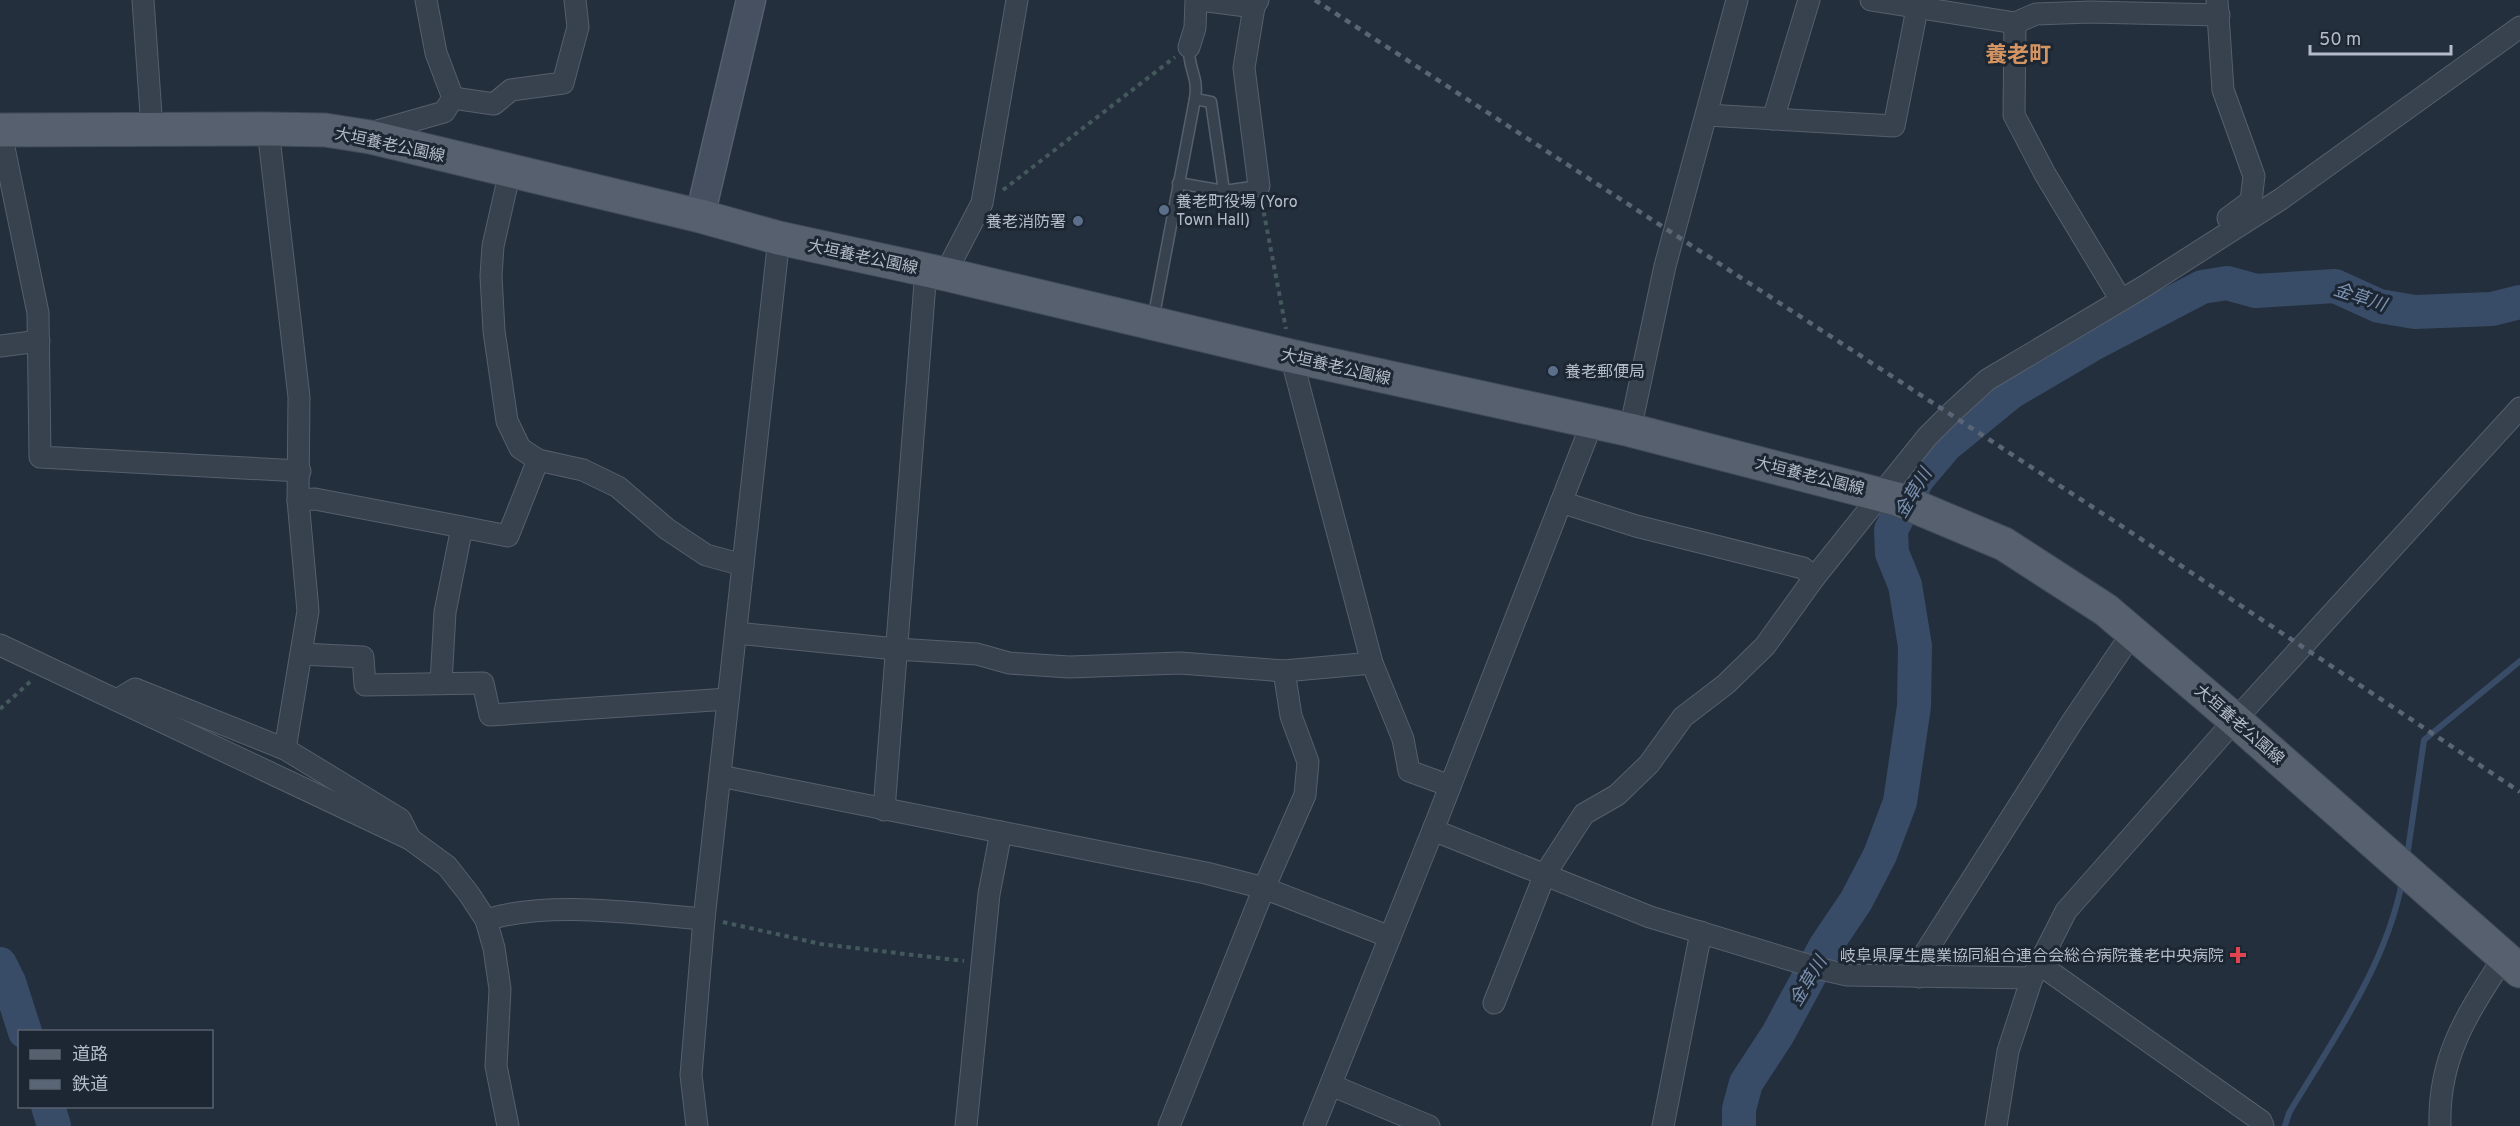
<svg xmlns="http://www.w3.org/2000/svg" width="2520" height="1126" font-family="Overpass,'Noto Sans JP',sans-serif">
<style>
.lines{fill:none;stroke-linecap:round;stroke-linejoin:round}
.stream{stroke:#394c67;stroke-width:6}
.river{stroke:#394c67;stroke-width:34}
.lane-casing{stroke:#565f6c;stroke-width:13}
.street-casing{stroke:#565f6c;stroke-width:23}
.secondary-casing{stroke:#565f6c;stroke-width:31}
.primary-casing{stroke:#414a57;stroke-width:35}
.path{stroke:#44595c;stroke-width:4;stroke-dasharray:4.5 4.5;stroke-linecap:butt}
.lane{stroke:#38414e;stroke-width:10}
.street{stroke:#38414e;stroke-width:21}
.secondary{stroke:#465061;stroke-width:28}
.primary{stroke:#56606e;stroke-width:33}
.rail{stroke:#5a6575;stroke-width:4.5;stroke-dasharray:6 6;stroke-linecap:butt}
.service-dot{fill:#5c6f8a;stroke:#1d2633;stroke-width:2}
.health-dot{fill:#e0444e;stroke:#1d2633;stroke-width:2}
.labels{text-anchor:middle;stroke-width:6;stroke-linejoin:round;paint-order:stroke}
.street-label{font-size:16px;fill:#b4bcc9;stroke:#1d2633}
.poi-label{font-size:16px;fill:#b4bcc9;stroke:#1d2633;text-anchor:start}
.water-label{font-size:18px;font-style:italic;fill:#7c92b1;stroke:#1d2633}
.district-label{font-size:22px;font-weight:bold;fill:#d59563;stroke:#1d2633}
</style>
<rect width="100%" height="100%" fill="#242f3e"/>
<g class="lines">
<g class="stream">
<polyline points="2407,857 2424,740 2520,661"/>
<path d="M2285 1126 2289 1113C2332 1041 2386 966 2402 882"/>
</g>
<g class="river">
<polyline points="0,964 9,982 25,1032"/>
<polyline points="48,1106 54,1126"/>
<polyline points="1739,1126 1739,1109 1746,1083 1778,1034 1825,947 1856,901 1880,855 1900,802 1914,706 1915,646 1905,585 1892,553 1891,530 1918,478 1946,445 2011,392 2091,345 2202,287 2227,283 2256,291 2335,286 2379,306 2415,312 2492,309 2520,302"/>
</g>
<defs>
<g id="lane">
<path d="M1189 47C1188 70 1199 76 1195 99L1211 102 1224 191"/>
<polyline points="1178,183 1224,191 1259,186"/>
<polyline points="1153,320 1195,99"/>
</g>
<g id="street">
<polyline points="143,0 152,129"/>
<polyline points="426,0 436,53 453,98"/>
<polyline points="1200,0 1254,7"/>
<polyline points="1258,0 1254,7 1244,68 1259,186"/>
<polyline points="1871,0 2015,23 2036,14 2090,12 2219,15"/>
<polyline points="2217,0 2223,90 2254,176 2251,201 2228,218"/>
<polyline points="2015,23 2014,115 2045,174 2121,300"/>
<polyline points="1189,47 1195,28 1196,0"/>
<polyline points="453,98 494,104 511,90 563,83 578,27 575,0"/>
<polyline points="1707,115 1894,126 1917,9"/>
<polyline points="1773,119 1809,0"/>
<polyline points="0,128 38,313 40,457 300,471"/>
<polyline points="268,129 299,397 298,500 308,611 285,749"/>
<polyline points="371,137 377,131 444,112 453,98"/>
<polyline points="510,171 493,246 491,276 494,331 507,421 520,448 538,460 583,470 618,487 667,529 706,555 743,565"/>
<polyline points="945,274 982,203 1017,0"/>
<polyline points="0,346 39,341"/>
<polyline points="1291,356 1372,663 1403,739 1409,771 1450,786"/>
<polyline points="1630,430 1665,266 1737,0"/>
<polyline points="298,500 315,499 462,527"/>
<polyline points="1561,502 1636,526 1803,568 1814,578"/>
<polyline points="736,633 896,649 977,654 1009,663 1069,667 1180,663 1284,671 1372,663"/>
<polyline points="0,645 410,839 447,866 469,894 486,920 494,948 500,989 496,1066 508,1126"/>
<polyline points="301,654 363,657 365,685 483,683 490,715 728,699"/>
<polyline points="441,683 445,612 462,527 508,536 538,460"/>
<polyline points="117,700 135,689 285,749 400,819 410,839"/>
<polyline points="720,776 1206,873 1264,888 1390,937"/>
<polyline points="884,810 926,270"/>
<polyline points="1433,830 1650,917 1821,969 1847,975 2032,978"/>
<path d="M486 920C549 900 638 914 704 919"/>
<polyline points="2039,964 2261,1121 2263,1126"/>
<polyline points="1919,977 1922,958 2072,722 2133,632"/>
<polyline points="1494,1003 1545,874 1584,814 1617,795 1649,764 1683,717 1726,684 1765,646 1814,578 1927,437 1950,414 1987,380 2145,286 2281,199 2520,27"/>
<polyline points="1331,1085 1429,1126"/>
<polyline points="697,1126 691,1075 704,919 779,238"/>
<polyline points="966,1126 989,894 1001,832"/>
<polyline points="1169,1126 1264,888 1305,795 1308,762 1291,716 1284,671"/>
<polyline points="1314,1126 1433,830 1592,423"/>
<polyline points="1663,1126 1701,932"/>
<polyline points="1996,1126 2008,1051 2032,978 2066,911 2235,720 2520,408"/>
<path d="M2440 1126C2438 1056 2468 1013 2504 957"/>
</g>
<polyline id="secondary" points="700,216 751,0"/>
<polyline id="primary" points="0,130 268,129 325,130 370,137 700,216 779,238 945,274 1291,356 1630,430 1897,499 2004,544 2106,610 2235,720 2520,971"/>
</defs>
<use href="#lane" class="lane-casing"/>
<use href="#street" class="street-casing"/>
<use href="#secondary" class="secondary-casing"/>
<use href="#primary" class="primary-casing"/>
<g class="path">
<polyline points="1003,190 1175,57"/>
<polyline points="1262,203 1286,329"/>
<polyline points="0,709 31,681"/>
<polyline points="723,922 821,944 964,961"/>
</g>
<use href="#lane" class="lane"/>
<use href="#street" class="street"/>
<use href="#secondary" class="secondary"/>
<use href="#primary" class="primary"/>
<polyline class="rail" points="1315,0 2117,523 2520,792"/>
</g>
<g class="service-dot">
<circle cx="1164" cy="210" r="6"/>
<circle cx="1078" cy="221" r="6"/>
<circle cx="1553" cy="371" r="6"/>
</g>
<path class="health-dot" d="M2235 946h6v6h6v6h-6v6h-6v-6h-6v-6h6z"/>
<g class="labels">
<g class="street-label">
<text transform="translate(390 144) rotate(12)" y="6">大垣養老公園線</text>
<text transform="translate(863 256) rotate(12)" y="6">大垣養老公園線</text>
<text transform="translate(1336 366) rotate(13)" y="6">大垣養老公園線</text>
<text transform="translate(1810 475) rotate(14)" y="6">大垣養老公園線</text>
<text transform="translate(2240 724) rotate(41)" y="6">大垣養老公園線</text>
</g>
<g class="poi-label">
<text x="1176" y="207">養老町役場 (Yoro<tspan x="1176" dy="18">Town Hall)</tspan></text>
<text x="1066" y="227" text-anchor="end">養老消防署</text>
<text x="1565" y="377">養老郵便局</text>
<text x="2224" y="961" text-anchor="end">岐阜県厚生農業協同組合連合会総合病院養老中央病院</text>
</g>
<g class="water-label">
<text transform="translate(2360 297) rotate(18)" y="6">金草川</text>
<text transform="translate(1913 493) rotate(-59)" y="6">金草川</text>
<text transform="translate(1808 981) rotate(-59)" y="6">金草川</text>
</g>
<g class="district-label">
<text x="2018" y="62">養老町</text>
</g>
</g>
<rect x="18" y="1030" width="195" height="78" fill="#1d2633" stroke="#59626f" stroke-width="1.5"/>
<rect x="30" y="1050" width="30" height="9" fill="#56606e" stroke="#59626f" stroke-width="1.5"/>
<text x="72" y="1060" font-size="18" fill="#b4bcc9">道路</text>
<rect x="30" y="1080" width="30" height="9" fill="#5a6575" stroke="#59626f" stroke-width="1.5"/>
<text x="72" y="1090" font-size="18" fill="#b4bcc9">鉄道</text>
<path d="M2310 45v9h141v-9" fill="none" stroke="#b4bcc9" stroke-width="3"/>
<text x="2319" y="45" font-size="18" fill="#b4bcc9" stroke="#1d2633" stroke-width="4.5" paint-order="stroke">50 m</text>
</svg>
